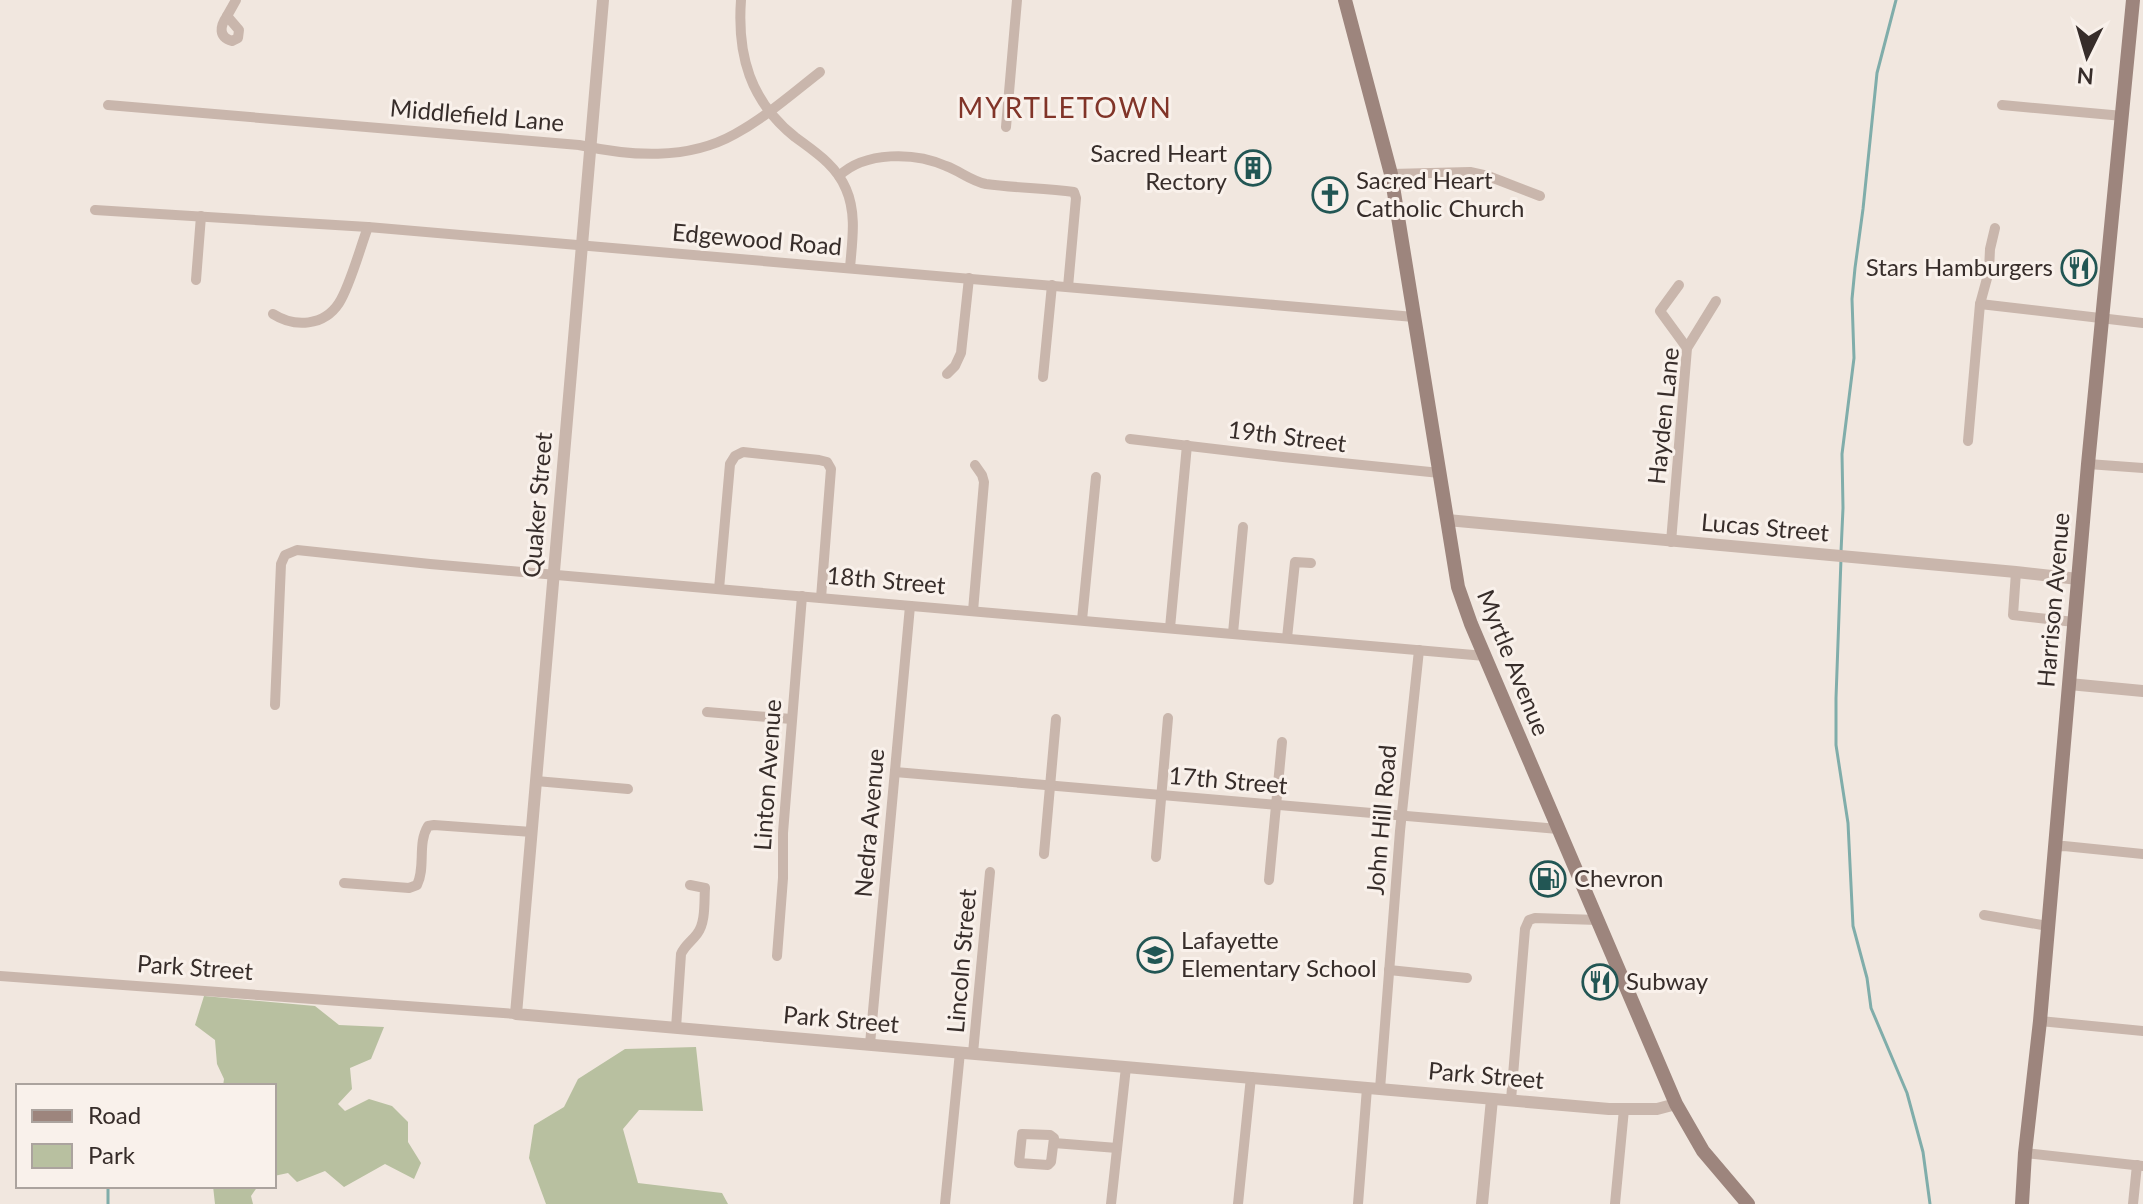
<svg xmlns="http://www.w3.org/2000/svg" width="2143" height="1204" font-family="Lato,sans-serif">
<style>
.green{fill:#b8c0a0}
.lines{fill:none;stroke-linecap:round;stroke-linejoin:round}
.stream{stroke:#80adaa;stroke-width:3}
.minor{stroke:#c9b6ac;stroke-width:10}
.tertiary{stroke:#c9b6ac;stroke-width:12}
.secondary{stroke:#9d857d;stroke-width:14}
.labels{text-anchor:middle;stroke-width:6;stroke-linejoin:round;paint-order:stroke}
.street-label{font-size:24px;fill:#372d2a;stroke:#f9f1eb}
.poi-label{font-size:24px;fill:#372d2a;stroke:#f9f1eb;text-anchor:start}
.quarter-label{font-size:28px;letter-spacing:2px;fill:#813428;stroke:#f9f1eb}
</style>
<rect width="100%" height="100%" fill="#f1e7df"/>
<g class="green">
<polygon points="204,996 315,1006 339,1025 384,1027 371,1059 350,1068 352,1089 338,1104 345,1111 369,1099 392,1106 408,1122 408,1142 421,1163 414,1179 385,1164 344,1187 325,1171 297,1182 288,1173 274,1176 274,1086 223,1086 224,1079 217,1064 215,1040 195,1025"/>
<polygon points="696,1047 703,1111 639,1110 623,1129 638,1183 722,1193 728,1204 546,1204 529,1158 534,1125 564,1107 578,1079 625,1049"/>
<polygon points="213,1186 258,1186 251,1196 253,1204 215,1204"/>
</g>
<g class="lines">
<g class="stream">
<polyline points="1841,552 1843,508 1842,454 1854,358 1852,299 1855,268 1863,209 1877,73 1896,0"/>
<polyline points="1841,559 1836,698 1836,745 1848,823 1853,926 1867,978 1871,1008 1907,1093 1923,1152 1930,1204"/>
<polyline points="108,1204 108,1188"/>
</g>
<g class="minor">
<path d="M741 0C737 55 750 101 795 137 815 152 836 165 846 189 857 214 852 242 850 268"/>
<path d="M227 16 239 30 238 38 232 41C218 37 220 26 227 16Z"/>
<polyline points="227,16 236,0"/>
<path d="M108 105 579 145C630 156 687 161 735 134 766 117 793 93 820 72"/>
<polyline points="2002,105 2123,116"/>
<polyline points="1006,127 1017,0"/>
<polyline points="1391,174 1470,172 1488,176 1540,196"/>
<path d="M839 176C865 151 915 152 946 166 960 171 971 181 986 184 1015 188 1045 188 1074 192L1076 198 1068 287"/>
<polyline points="95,210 368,227 1414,317"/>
<polyline points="196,280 201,216"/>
<polyline points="1679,285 1660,311 1687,348"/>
<polyline points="1980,304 2143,323"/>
<path d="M273 314C295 328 324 326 339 303 350 286 360 248 368 227"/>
<polyline points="947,374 955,366 961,353 969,278"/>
<polyline points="1043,377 1052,285"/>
<polyline points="1130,439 1283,457 1440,473"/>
<polyline points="1968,441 1980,304 1989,271 1990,249 1995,228"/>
<polyline points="2088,464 2143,468"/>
<polyline points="1671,542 1687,348 1716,301"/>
<polyline points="2016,572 2013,615 2074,622"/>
<polyline points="719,589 730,464 735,456 743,452 819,460 827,462 831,469 821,598"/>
<polyline points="973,611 984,482 982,475 975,465"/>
<polyline points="1082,620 1096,477"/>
<polyline points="1170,628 1187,445"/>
<polyline points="1233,633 1243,527"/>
<polyline points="1287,638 1295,562 1311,563"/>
<polyline points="275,705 281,564 285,555 297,550 430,564 1485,656"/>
<polyline points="707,712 791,719"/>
<polyline points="895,772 1558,829"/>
<polyline points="536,781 628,789"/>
<polyline points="2055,847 2064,846 2143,854"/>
<polyline points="1044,854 1056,719"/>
<polyline points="1156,857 1168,718"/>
<polyline points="1269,880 1282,742"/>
<path d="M344 883 409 888 417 885C426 867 417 844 428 826L434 825 532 832"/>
<polyline points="1984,915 2048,926"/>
<polyline points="777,956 783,878 783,833 802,596"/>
<polyline points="1389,970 1467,978"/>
<polyline points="0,976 516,1014"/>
<polyline points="2040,1021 2143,1031"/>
<path d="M676 1028 681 954C685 945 691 942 697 934 706 923 704 901 705 888L690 885"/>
<polyline points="870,1044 910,606"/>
<polyline points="973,1053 990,872"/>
<polyline points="1380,1089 1400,831 1419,650"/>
<polyline points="1511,1100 1525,929 1529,920 1535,918 1598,920"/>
<polygon points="1022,1134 1050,1135 1054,1138 1051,1162 1048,1165 1019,1163"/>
<polyline points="1054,1143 1117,1148"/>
<polyline points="2025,1153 2143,1166"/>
<polyline points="945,1204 960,1052"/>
<polyline points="1111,1204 1126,1067"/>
<polyline points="1238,1204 1251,1077"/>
<polyline points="1358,1204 1367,1088"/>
<polyline points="1615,1204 1624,1109"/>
<polyline points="2133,1204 2137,1165"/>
</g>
<g class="tertiary">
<polyline points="603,0 516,1014 1609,1109 1657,1109 1676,1104"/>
<polyline points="1447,520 2016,572 2078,579"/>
<polyline points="2069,684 2143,691"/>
<polyline points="1482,1204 1492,1099"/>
</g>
<g class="secondary">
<polyline points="1345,0 1391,174 1458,587 1471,624 1676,1104 1703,1151 1748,1204"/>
<polyline points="2022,1204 2025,1153 2040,1021 2088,464 2133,0"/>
</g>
</g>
<defs>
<symbol id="building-ring" viewBox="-11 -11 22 22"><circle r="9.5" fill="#f9f1eb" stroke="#225654" stroke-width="1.5"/><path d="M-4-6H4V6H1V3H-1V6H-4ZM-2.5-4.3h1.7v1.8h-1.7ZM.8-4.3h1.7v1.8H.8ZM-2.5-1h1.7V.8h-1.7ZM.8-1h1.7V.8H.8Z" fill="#225654"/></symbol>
<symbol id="church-ring" viewBox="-11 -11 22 22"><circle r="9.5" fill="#f9f1eb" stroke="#225654" stroke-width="1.5"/><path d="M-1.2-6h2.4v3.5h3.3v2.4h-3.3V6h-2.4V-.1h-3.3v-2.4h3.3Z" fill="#225654"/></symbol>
<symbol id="restaurant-ring" viewBox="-11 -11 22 22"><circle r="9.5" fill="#f9f1eb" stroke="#225654" stroke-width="1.5"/><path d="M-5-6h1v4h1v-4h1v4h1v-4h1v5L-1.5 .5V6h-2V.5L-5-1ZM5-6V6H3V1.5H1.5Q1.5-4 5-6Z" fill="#225654"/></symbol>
<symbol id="fuel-ring" viewBox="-11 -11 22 22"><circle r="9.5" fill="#f9f1eb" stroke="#225654" stroke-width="1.5"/><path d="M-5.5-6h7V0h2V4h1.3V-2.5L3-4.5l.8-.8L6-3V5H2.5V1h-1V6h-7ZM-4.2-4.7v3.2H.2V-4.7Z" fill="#225654"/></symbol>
<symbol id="school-ring" viewBox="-11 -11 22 22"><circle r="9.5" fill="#f9f1eb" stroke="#225654" stroke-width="1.5"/><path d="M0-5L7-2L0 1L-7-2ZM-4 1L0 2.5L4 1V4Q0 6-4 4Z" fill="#225654"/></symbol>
</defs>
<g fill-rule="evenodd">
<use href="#building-ring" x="1233" y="148" width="40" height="40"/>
<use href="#church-ring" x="1310" y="175" width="40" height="40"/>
<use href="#restaurant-ring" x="2059" y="248" width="40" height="40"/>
<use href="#fuel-ring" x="1528" y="859" width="40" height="40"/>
<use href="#school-ring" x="1135" y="935" width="40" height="40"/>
<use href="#restaurant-ring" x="1580" y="962" width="40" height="40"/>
</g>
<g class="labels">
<g class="street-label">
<text transform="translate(477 116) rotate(5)" y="8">Middlefield Lane</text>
<text transform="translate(757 240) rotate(5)" y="8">Edgewood Road</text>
<text transform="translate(1664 416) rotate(-84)" y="8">Hayden Lane</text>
<text transform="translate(1287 437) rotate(7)" y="8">19th Street</text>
<text transform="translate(538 505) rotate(-85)" y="8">Quaker Street</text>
<text transform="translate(1765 528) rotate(5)" y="8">Lucas Street</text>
<text transform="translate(886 581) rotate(5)" y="8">18th Street</text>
<text transform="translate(2054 600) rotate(-85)" y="8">Harrison Avenue</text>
<text transform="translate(1513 663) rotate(68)" y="8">Myrtle Avenue</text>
<text transform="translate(768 775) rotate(-86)" y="8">Linton Avenue</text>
<text transform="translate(1228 781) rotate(5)" y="8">17th Street</text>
<text transform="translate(1382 820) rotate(-85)" y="8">John Hill Road</text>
<text transform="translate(870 823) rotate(-85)" y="8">Nedra Avenue</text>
<text transform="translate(962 961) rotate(-85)" y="8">Lincoln Street</text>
<text transform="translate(195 968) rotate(4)" y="8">Park Street</text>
<text transform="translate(841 1020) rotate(5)" y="8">Park Street</text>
<text transform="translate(1486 1076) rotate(5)" y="8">Park Street</text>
</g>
<g class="poi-label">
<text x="1227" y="162" text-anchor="end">Sacred Heart<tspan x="1227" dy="28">Rectory</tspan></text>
<text x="1356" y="189">Sacred Heart<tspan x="1356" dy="28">Catholic Church</tspan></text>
<text x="2053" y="276" text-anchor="end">Stars Hamburgers</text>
<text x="1574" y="887">Chevron</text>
<text x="1181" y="949">Lafayette<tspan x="1181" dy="28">Elementary School</tspan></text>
<text x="1626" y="990">Subway</text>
</g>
<g class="quarter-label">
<text x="1065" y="118">MYRTLETOWN</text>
</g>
</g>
<rect x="16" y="1084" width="260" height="104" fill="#f9f1eb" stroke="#aba39e" stroke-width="2"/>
<rect x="32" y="1110" width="40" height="12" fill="#9d857d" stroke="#aba39e" stroke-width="2"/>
<text x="88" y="1124" font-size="24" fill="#372d2a">Road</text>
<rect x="32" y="1144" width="40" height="24" fill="#b8c0a0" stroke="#aba39e" stroke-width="2"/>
<text x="88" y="1164" font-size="24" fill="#372d2a">Park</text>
<g transform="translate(2087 56) rotate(185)" stroke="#f9f1eb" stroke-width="6" paint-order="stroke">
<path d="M0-6L14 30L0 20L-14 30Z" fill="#372d2a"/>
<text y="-12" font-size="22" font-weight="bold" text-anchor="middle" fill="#372d2a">N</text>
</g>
</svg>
